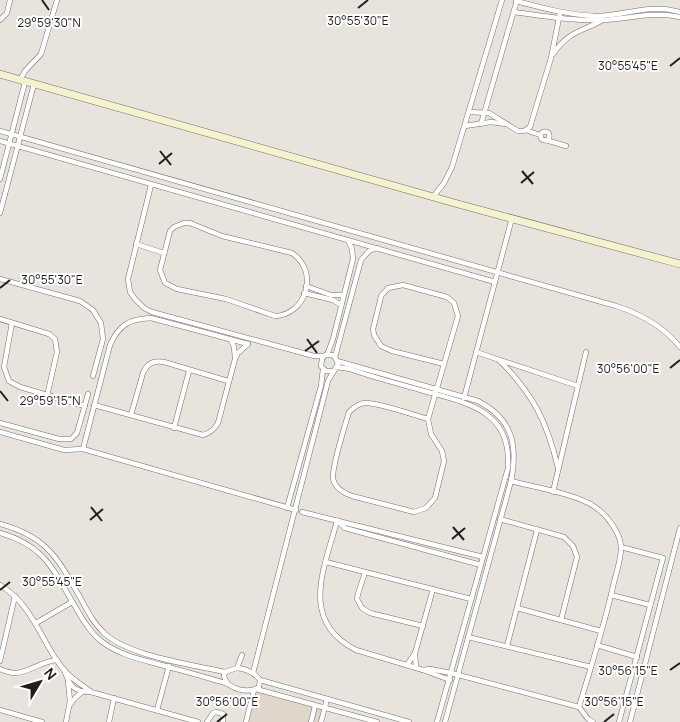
<svg xmlns="http://www.w3.org/2000/svg" width="680" height="722" font-family="Manrope,sans-serif">
<style>
.built{fill:#e0d6c9}
.lines{fill:none;stroke-linecap:round;stroke-linejoin:round}
.street-casing{stroke:#746f69;stroke-width:5.5}
.secondary-casing{stroke:#746f69;stroke-width:8}
.street{stroke:#fff;stroke-width:4.5}
.secondary{stroke:#f5f3cd;stroke-width:7}
.ticks{fill:none;stroke:#211f1d;stroke-width:2}
.ticks-label{font-size:12px;text-anchor:middle;fill:#211f1d;stroke:#fff;stroke-width:4;stroke-linejoin:round;paint-order:stroke}
</style>
<rect width="100%" height="100%" fill="#e9e3dd"/>
<polygon class="built" points="256,689 326,708 322,722 248,722"/>
<g class="lines">
<defs>
<g id="street">
<path d="M516 1C543 8 568 15 596 16 627 16 647 3 680 12"/>
<path d="M514 12C543 16 573 21 603 20 631 19 650 11 680 17"/>
<polyline points="0,20 7,13 10,0"/>
<path d="M553 54C568 32 580 32 601 21"/>
<polyline points="20,80 25,71 41,54 57,0"/>
<polyline points="469,112 489,113 518,131 524,131 530,127 551,58 560,13"/>
<polyline points="481,124 517,0"/>
<polyline points="465,126 491,122 506,124"/>
<polyline points="526,130 540,135"/>
<path d="M0 131 616 306C641 314 663 326 680 347"/>
<circle cx="545" cy="136" r="4.5"/>
<polyline points="546,140 566,146"/>
<polyline points="0,141 495,282"/>
<polyline points="0,179 25,82"/>
<polyline points="151,185 128,279 130,292 135,299 144,308 152,312 314,356 324,356"/>
<polyline points="433,197 444,183 452,167 502,0"/>
<polyline points="0,213 34,84"/>
<path d="M184 223H190L222 236 292 253C320 272 306 315 275 316L226 299 177 289 165 283 160 270 170 231 174 227Z"/>
<polyline points="136,244 164,253"/>
<polyline points="0,279 80,301 93,310 101,323 103,339 93,376"/>
<polyline points="306,286 331,295 343,295"/>
<polyline points="304,293 333,300 341,305"/>
<polyline points="0,319 49,334 55,339 57,352 47,396"/>
<polyline points="12,323 4,367 9,381 20,387 85,406"/>
<polyline points="231,340 234,347 235,358"/>
<polyline points="476,352 578,386"/>
<polyline points="327,355 333,339 353,259 352,249 348,240"/>
<polyline points="335,357 361,260 369,251 377,248"/>
<path d="M499 360C533 394 547 421 558 468"/>
<path d="M337 361 478 401C513 419 518 446 511 481L445 722"/>
<path d="M337 367 350 369C375 378 400 384 424 391 468 403 512 411 508 468L437 722"/>
<polyline points="464,398 512,218"/>
<path d="M94 405 203 435C210 433 214 430 218 423L235 359 238 353 248 344"/>
<path d="M131 415 143 373C147 363 154 360 164 362L228 381"/>
<path d="M428 419C414 415 379 403 366 403 359 403 354 407 349 412 345 425 332 467 333 478 334 488 344 493 352 496L414 512 426 508 435 498 444 461 442 451 431 434 428 419 458 316 454 303 447 297 403 285 388 288 381 296 380 301 373 329 374 335 381 346 392 351 444 364"/>
<polyline points="0,423 59,439 71,439 77,433 88,394"/>
<polyline points="174,428 189,371"/>
<polyline points="0,432 64,450 83,449 296,510"/>
<path d="M83 449 110 345C119 325 129 319 151 318L248 344"/>
<path d="M511 481C533 487 577 494 595 507 607 515 621 533 621 548 621 559 617 571 614 582 605 624 591 666 579 707"/>
<polyline points="553,492 586,352"/>
<polyline points="287,508 321,386 323,369"/>
<polyline points="302,512 483,557"/>
<polyline points="500,519 564,537 573,546 577,557 561,620"/>
<path d="M337 521C324 569 299 621 356 650L423 670 450 680"/>
<polyline points="337,521 345,528 481,565"/>
<path d="M0 524C48 537 58 559 81 599 88 612 94 624 105 634 132 657 190 664 225 672"/>
<path d="M0 533C46 546 53 570 76 608 83 620 90 632 101 641 119 655 140 659 161 665 183 671 206 677 228 684"/>
<polyline points="326,562 471,599"/>
<polyline points="365,572 358,594 357,599 362,608 370,613 423,626"/>
<path d="M0 585C34 606 40 640 63 669 70 678 81 684 90 691"/>
<polyline points="611,595 650,605"/>
<polyline points="517,608 601,631"/>
<polyline points="36,623 72,602"/>
<polyline points="468,637 591,667"/>
<polyline points="597,645 637,657"/>
<polyline points="507,646 537,530"/>
<polyline points="415,653 416,668"/>
<polyline points="0,661 15,596"/>
<polyline points="407,665 415,653 433,589"/>
<path d="M237 668C247 669 254 672 260 680L259 687C249 694 227 690 224 676L225 672Z"/>
<polyline points="237,668 242,655"/>
<path d="M0 669C5 671 11 673 15 673 29 673 41 661 57 660"/>
<path d="M64 669C69 685 73 692 91 692L198 722"/>
<polyline points="423,670 430,669 451,673 579,707 588,719 593,722"/>
<polyline points="253,673 328,381 338,364 336,359 333,355 325,355 322,359 321,366 326,371 333,371"/>
<polyline points="260,680 409,722"/>
<polyline points="256,689 377,722"/>
<polyline points="70,705 75,698 82,692"/>
<polyline points="0,710 42,722"/>
<polyline points="157,710 169,666"/>
<polyline points="66,722 70,701 68,681"/>
<polyline points="109,722 114,698"/>
<polyline points="207,722 213,713 216,712 223,714 223,722"/>
<polyline points="246,722 254,690"/>
<polyline points="311,722 315,706"/>
<polyline points="321,722 327,699"/>
<polyline points="619,722 663,558 621,547"/>
<polyline points="630,722 680,528"/>
</g>
<polyline id="secondary" points="0,74 458,204 680,264"/>
</defs>
<use href="#street" class="street-casing"/>
<use href="#secondary" class="secondary-casing"/>
<use href="#street" class="street"/>
<use href="#secondary" class="secondary"/>
</g>
<path class="ticks" d="M42 0 49 10M358 8 368 0M670 66 680 58M160 151 171 165M159 164 172 153M522 171 533 184M521 183 534 172M0 288 10 280M307 339 317 353M305 351 319 341M670 368 680 360M0 391 8 401M91 507 102 521M90 520 103 509M453 527 464 540M452 539 465 528M0 590 10 582M670 670 680 663M217 722 227 714M604 722 614 714"/>
<g class="ticks-label">
<text x="358" y="25">30°55'30"E</text>
<text x="49" y="27">29°59'30"N</text>
<text x="628" y="70">30°55'45"E</text>
<text x="52" y="284">30°55'30"E</text>
<text x="628" y="373">30°56'00"E</text>
<text x="50" y="405">29°59'15"N</text>
<text x="52" y="586">30°55'45"E</text>
<text x="628" y="675">30°56'15"E</text>
<text x="227" y="706">30°56'00"E</text>
<text x="614" y="706">30°56'15"E</text>
</g>
<g transform="translate(40 682) rotate(52)" stroke="#ffffff" stroke-width="4" paint-order="stroke">
<path d="M0-4L9 19L0 12L-9 19Z" fill="#211f1d"/>
<text y="-8" font-size="14" font-weight="bold" text-anchor="middle" fill="#211f1d">N</text>
</g>
</svg>
